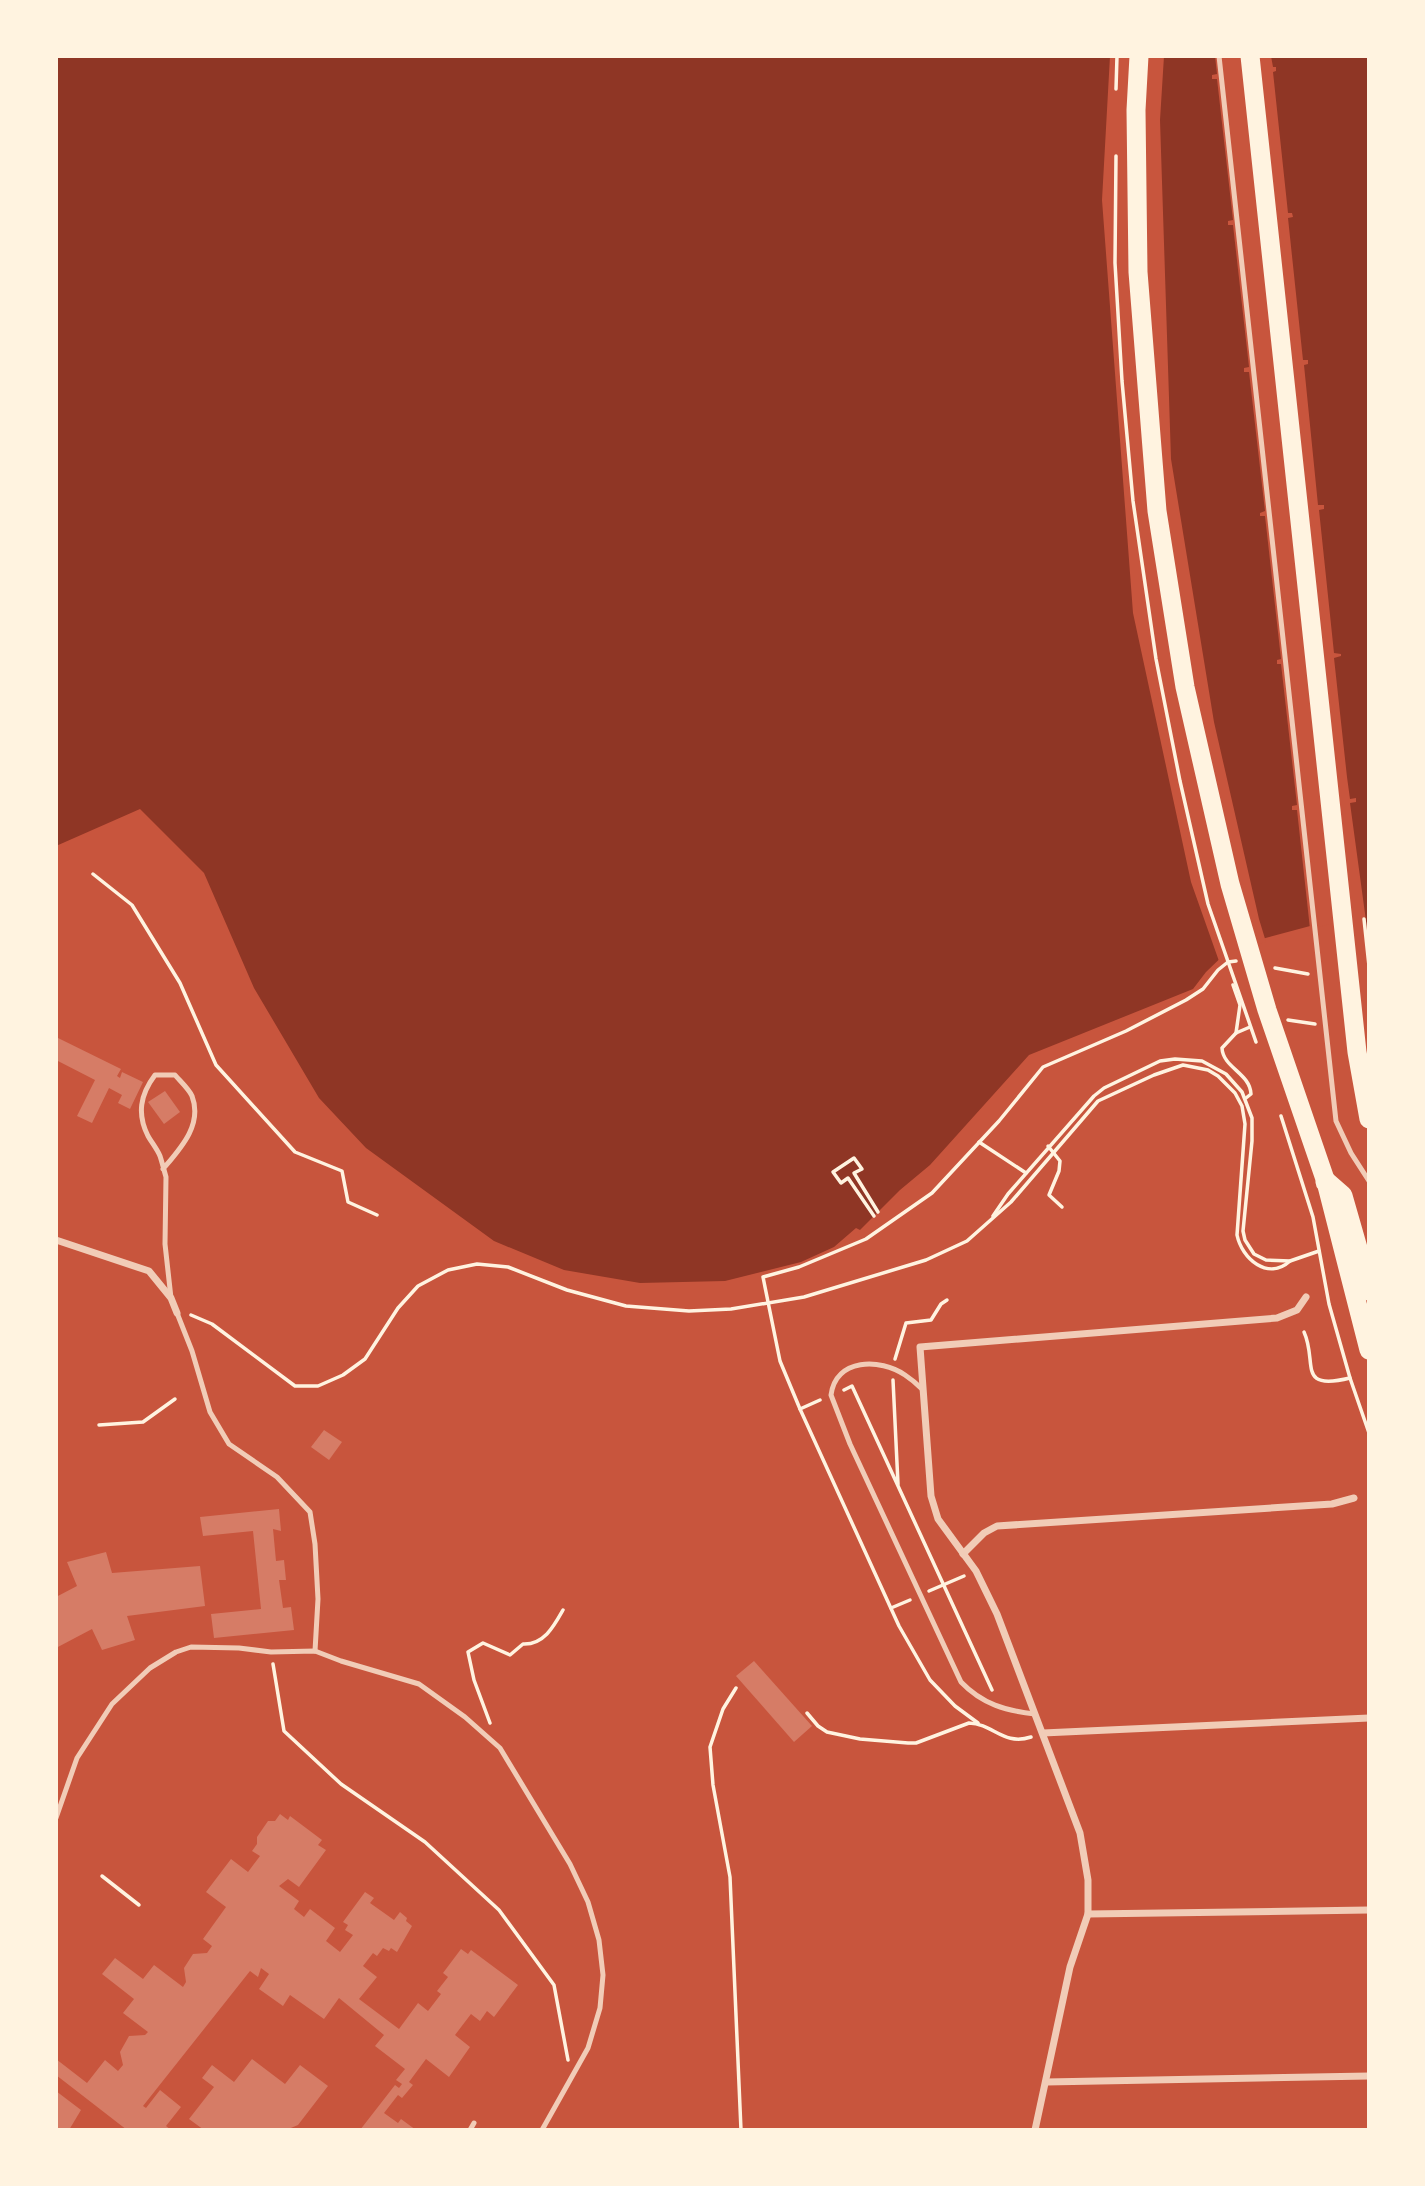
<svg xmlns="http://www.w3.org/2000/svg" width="1425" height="2186" font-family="'Source Sans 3',sans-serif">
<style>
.water{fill:#8f3625}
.pier{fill:#c8553d}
.building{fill:#d67c66}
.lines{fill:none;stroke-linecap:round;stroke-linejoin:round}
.path{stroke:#fff3e0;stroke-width:3.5}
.service{stroke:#f1ccb7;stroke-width:5}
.minor{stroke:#f1ccb7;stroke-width:7}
.trunk{stroke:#fff3e0;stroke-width:19}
.motorway{stroke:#fff3e0;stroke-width:21}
</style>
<rect width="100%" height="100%" fill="#c8553d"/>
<polygon class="water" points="56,56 1369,56 1369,963 1340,918 1232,947 1206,972 1193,989 1029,1055 930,1165 900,1190 860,1230 856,1228 834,1247 801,1262 725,1281 640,1283 564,1270 494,1241 366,1148 319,1098 254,988 204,873 140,809 56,846"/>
<g class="pier">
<polygon points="1110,56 1164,56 1160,120 1171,459 1214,722 1259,919 1266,942 1234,951 1220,964 1191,882 1133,613 1102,200"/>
<polygon points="1215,56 1271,56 1273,67 1276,67 1276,71 1273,72 1288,213 1292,213 1293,217 1288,218 1303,360 1308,360 1308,364 1304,365 1318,505 1324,505 1324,509 1319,510 1334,653 1341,654 1341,656 1334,658 1347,777 1350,799 1356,798 1356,802 1350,803 1369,943 1369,966 1339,922 1310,929 1297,810 1292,810 1292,806 1297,805 1281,664 1277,664 1277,660 1281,659 1265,516 1260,516 1260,513 1265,511 1249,372 1244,372 1244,368 1249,367 1233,225 1228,225 1228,221 1233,220 1217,79 1212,79 1212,75 1217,74"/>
</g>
<g class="building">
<polygon points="56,1037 121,1069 117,1076 120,1078 122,1072 143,1082 130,1109 118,1103 122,1095 109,1088 92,1123 77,1116 95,1080 56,1060"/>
<polygon points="165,1091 180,1112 164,1124 148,1102"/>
<polygon points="324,1430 342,1442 329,1460 311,1447"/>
<polygon points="279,1509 281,1531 273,1529 276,1561 284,1560 286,1580 279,1580 283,1608 291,1607 294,1630 214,1638 211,1614 261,1609 253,1531 203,1536 200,1517"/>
<polygon points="106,1552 112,1573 200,1566 205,1606 127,1616 135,1640 102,1650 92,1629 56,1648 56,1597 77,1586 67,1562"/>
<polygon points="754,1661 812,1726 794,1742 736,1676"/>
<polygon points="280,1814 288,1820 290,1816 322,1840 318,1845 326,1850 299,1887 288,1879 279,1886 299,1901 294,1909 304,1917 310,1909 335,1928 326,1941 340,1952 353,1935 345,1930 348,1925 343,1922 365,1892 374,1898 370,1903 394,1920 400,1912 407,1918 406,1921 412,1926 397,1952 391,1948 389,1951 383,1948 377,1956 373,1953 363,1966 377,1977 359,1999 399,2029 418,2003 428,2011 441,1994 437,1991 448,1977 443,1973 461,1949 468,1954 471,1950 518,1985 494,2017 487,2011 480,2021 471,2014 455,2035 470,2047 449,2077 426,2059 409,2082 413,2085 402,2098 398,2095 384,2113 398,2123 401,2119 416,2130 360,2130 395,2085 399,2088 402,2084 396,2080 405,2069 375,2046 384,2035 339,1998 324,2019 290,1995 283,2006 259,1989 269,1974 261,1968 258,1977 250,1971 143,2106 146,2108 160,2090 181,2107 166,2126 171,2130 127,2130 56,2075 56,2059 87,2083 105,2060 118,2071 123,2065 120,2052 129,2036 145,2035 148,2032 123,2013 134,1999 102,1974 115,1958 143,1979 154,1965 183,1987 186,1982 184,1968 193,1954 207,1953 212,1946 203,1939 226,1907 206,1892 231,1859 248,1872 260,1856 252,1851 257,1844 257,1837 268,1821 275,1821"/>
<polygon points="252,2059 285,2084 300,2065 328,2086 298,2125 286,2130 204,2130 189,2119 214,2087 202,2078 212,2065 234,2082"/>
<polygon points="56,2091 81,2110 69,2130 56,2130"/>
</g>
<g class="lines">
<g class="path">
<polyline points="1116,89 1117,56"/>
<polyline points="1116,156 1115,263 1122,381 1133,501 1156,659 1180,781 1208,904 1256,1042"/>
<polyline points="93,874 132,905 180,983 216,1065 295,1152 342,1171 348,1202 377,1215"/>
<polyline points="1364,919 1369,966"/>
<polyline points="1275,968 1308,974"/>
<polyline points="1233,985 1240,1005 1236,1033"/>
<polyline points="1288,1020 1315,1024"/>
<path d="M1246 1098 1251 1094C1250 1073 1223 1068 1222 1048L1236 1033 1250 1027"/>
<polyline points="1281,1116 1313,1217 1329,1304 1350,1378 1369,1433"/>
<polyline points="979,1142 1026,1173"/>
<polyline points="1048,1146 1060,1161 1059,1171 1049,1195 1062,1207"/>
<polyline points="874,1216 848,1178 841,1183 833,1172 854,1158 862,1169 854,1173 878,1212"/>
<polyline points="993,1216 1008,1194 1094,1096 1104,1088 1160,1061 1175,1059 1202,1061 1226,1074 1242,1092 1252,1118 1252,1141 1243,1231 1245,1240 1254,1254 1266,1260 1290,1261 1319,1251"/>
<path d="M191 1315 212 1324 295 1386H318L343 1375 365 1359 398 1308 418 1286 448 1270 477 1264 508 1267 567 1290 626 1306 689 1311 731 1309 804 1297 926 1260 967 1241 1011 1202 1098 1101 1154 1075 1183 1065 1208 1070 1218 1076 1235 1093 1242 1106 1245 1124 1237 1235C1242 1259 1268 1281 1290 1261"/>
<path d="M1304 1332C1318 1363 1296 1391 1350 1378"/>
<polyline points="895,1359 906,1323 931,1320 941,1304 947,1300"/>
<polyline points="893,1380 898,1484"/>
<polyline points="844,1390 852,1386 992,1690"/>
<polyline points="820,1400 800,1409 780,1361 763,1277 799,1267 866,1239 932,1193 999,1121 1043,1067 1126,1031 1186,1000 1203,989 1218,970 1228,962 1236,961"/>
<polyline points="800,1409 899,1626 930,1680 955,1706 978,1723"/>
<polyline points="99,1425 143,1422 175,1399"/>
<polyline points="929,1591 964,1576"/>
<polyline points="891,1608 910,1600"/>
<polyline points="273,1664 284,1731 341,1784 425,1842 499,1910 554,1985 568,2060"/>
<polyline points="736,1688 723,1709 710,1747 713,1785 730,1877 741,2130"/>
<path d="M807 1713 818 1726 827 1732 860 1739 908 1743H916L969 1723C994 1724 1003 1746 1031 1737"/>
<path d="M490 1723 474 1680 468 1652 483 1643 510 1655 523 1644C544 1645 554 1626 563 1610"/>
<polyline points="102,1876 139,1905"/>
</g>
<g class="service">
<polyline points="1219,56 1336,1121 1351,1153 1369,1181"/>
<path d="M163 1169C180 1149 203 1125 192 1096 189 1089 180 1081 175 1075H155C140 1095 137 1114 148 1136 152 1143 157 1149 160 1156 162 1162 164 1170 166 1177L165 1244 171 1298"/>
<polyline points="177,1313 192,1351 210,1412 229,1444 277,1477 310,1512 315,1544 318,1599 315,1651"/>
<path d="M922 1389C917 1384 911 1379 905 1375 880 1358 836 1358 831 1395L850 1444 961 1682C982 1704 1006 1711 1035 1714"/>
<polyline points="56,1818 77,1758 112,1704 150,1668 176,1652 191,1647 239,1648 271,1652 315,1651 341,1661 419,1684 465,1717 500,1748 570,1864 588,1902 599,1940 603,1975 600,2008 588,2048 542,2130"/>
<polyline points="470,2130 474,2123"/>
</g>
<g class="minor">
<polyline points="56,1240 149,1271 171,1298 177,1313"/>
<polyline points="963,1554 984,1533 997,1526 1332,1504 1354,1498"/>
<polyline points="1043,1733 1369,1718"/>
<polyline points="1088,1914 1369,1910"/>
<polyline points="1046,2082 1369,2076"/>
<polyline points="1035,2130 1070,1967 1088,1914 1088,1880 1080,1833 997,1614 976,1571 938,1519 931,1496 920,1347 1277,1318 1297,1310 1306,1297"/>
</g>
<g class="trunk">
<polyline points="1139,56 1136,110 1138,272 1157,511 1185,687 1230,884 1267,1010 1326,1182 1369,1350"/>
<polyline points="1250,56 1357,1052 1369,1119"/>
</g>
<polyline class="motorway" points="1326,1182 1342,1196 1369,1290"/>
</g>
<rect width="1425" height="2186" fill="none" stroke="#fff3e0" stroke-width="116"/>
</svg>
